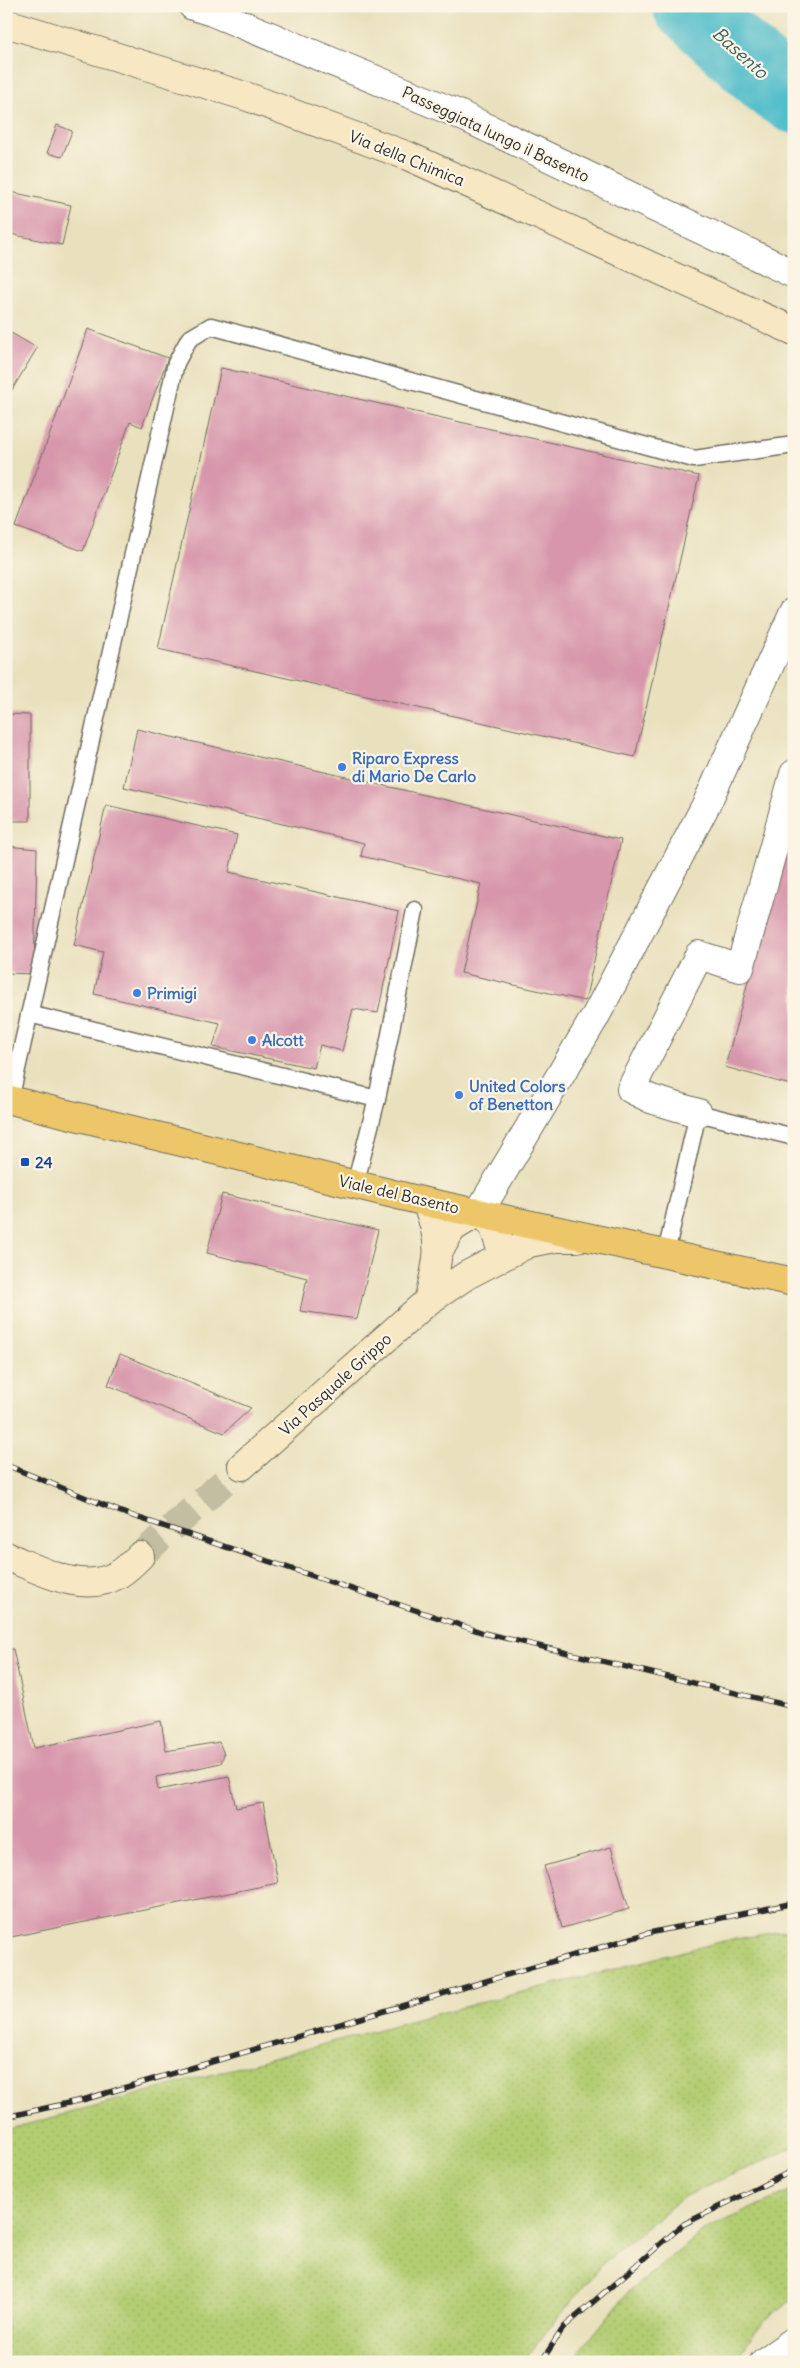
<svg xmlns="http://www.w3.org/2000/svg" width="800" height="2368" font-family="Delius,sans-serif">
<style>
.grass{fill:url(#grass-dots);stroke:#6f7c4e}
.lines{fill:none;stroke-linecap:round;stroke-linejoin:round}
.river{stroke:#52becb;stroke-width:71}
.building{fill:#d796ac}
.secondary-tunnel{stroke:#c3bda1;stroke-width:28;stroke-dasharray:28 14;stroke-linecap:butt}
.lane-casing{stroke:#6e6b5e;stroke-width:19}
.street-casing{stroke:#6e6b5e;stroke-width:30}
.secondary-casing{stroke:#6e6b5e;stroke-width:30}
.primary-casing{stroke:#6e6b5e;stroke-width:30}
.lane{stroke:#fff;stroke-width:16}
.street{stroke:#fff;stroke-width:28}
.secondary{stroke:#f7e8c3;stroke-width:28}
.primary{stroke:#ecc669;stroke-width:28}
.rail-casing{stroke:#2b2b2b;stroke-width:5.5}
.rail{stroke:#fcf5e5;stroke-width:4;stroke-dasharray:11;stroke-linecap:butt}
.shop-dot{fill:#3f7fe0;stroke:#fcf5e5;stroke-width:2}
.transit-dot{fill:#1a4fb4;stroke:#fcf5e5;stroke-width:2}
.labels{text-anchor:middle;stroke-width:4.5;stroke-linejoin:round;paint-order:stroke}
.street-label{font-size:16px;fill:#2b2b2b;stroke:#fcf5e5}
.shop-label{font-size:16px;font-weight:bold;fill:#366cbe;stroke:#fcf5e5;text-anchor:start}
.transit-label{font-size:16px;font-weight:bold;fill:#164399;stroke:#fcf5e5;text-anchor:start}
.water-label{font-size:18px;font-style:italic;fill:#395e63;stroke:#fcf5e5}
</style>
<defs>
<pattern id="grass-dots" width="8" height="8" patternUnits="userSpaceOnUse" patternTransform="scale(1.25)"><rect width="8" height="8" fill="#b3cd72"/><path d="M2 2h.1M6 6h.1" fill="none" stroke="#9ab063" stroke-width="1.8" stroke-linecap="round"/></pattern>
</defs>
<rect width="100%" height="100%" fill="#fcf5e5"/>
<filter id="ink" filterUnits="userSpaceOnUse"><feTurbulence type="fractalNoise" baseFrequency=".02" numOctaves="2"/><feDisplacementMap in="SourceGraphic" scale="10" xChannelSelector="R" yChannelSelector="G"/><feConvolveMatrix kernelMatrix="1 2 1 2 8 2 1 2 1" color-interpolation-filters="sRGB"/></filter>
<filter id="wash" filterUnits="userSpaceOnUse"><feTurbulence type="fractalNoise" baseFrequency=".0096" numOctaves="4" result="noise"/><feDisplacementMap in="SourceGraphic" scale="20" xChannelSelector="R" yChannelSelector="G"/><feGaussianBlur stdDeviation="1.12" result="paint"/><feColorMatrix in="noise" values="0 0 0 0 0 0 0 0 0 0 0 0 0 0 0 0 0 1.4 0 .05"/><feComposite in="paint" operator="in"/></filter>
<g filter="url(#wash)">
<rect width="100%" height="100%" fill="#e9e1be"/>
<g class="grass">
<polygon points="794,1929 794,2147 685,2196 601,2265 522,2362 6,2362 6,2130 428,2016 724,1941"/>
<polygon points="794,2189 794,2298 765,2320 733,2362 571,2362 628,2292 706,2229"/>
</g>
<g class="lines">
<polyline class="river" points="688,6 777,87 794,98"/>
</g>
<g id="blocks">
<g class="building">
<polygon points="57,125 72,131 62,157 47,153"/>
<polygon points="6,191 71,205 62,245 6,233"/>
<polygon points="88,329 168,358 142,427 130,422 83,551 16,527"/>
<polygon points="6,330 37,348 6,400"/>
<polygon points="221,368 699,476 635,757 158,649"/>
<polygon points="6,714 30,715 30,821 6,821"/>
<polygon points="137,729 621,840 585,1001 461,973 481,884 361,856 364,843 124,787"/>
<polygon points="106,805 237,835 229,872 399,911 378,1013 353,1009 342,1051 320,1045 314,1068 213,1047 220,1023 94,994 103,952 74,945"/>
<polygon points="793,814 794,814 794,1086 725,1067"/>
<polygon points="6,846 37,849 34,974 6,973"/>
<polygon points="222,1194 378,1230 357,1319 300,1311 307,1278 207,1253"/>
<polygon points="120,1354 251,1408 224,1433 108,1385"/>
<polygon points="13,1649 34,1748 161,1721 166,1751 219,1742 224,1754 221,1763 156,1777 158,1790 229,1776 236,1808 263,1803 278,1883 6,1938 6,1650"/>
<polygon points="611,1847 629,1909 562,1928 544,1866"/>
</g>
</g>
</g>
<g filter="url(#ink)">
<use href="#blocks" fill-opacity="0" stroke="#6e6b5e" stroke-width="1"/>
<g class="lines">
<polyline class="secondary-tunnel" points="140,1556 242,1466"/>
<defs>
<g id="lane">
<polyline points="29,1014 377,1099 355,1185"/>
<polyline points="377,1099 415,910"/>
<polyline points="10,1100 176,363 189,339 211,326 694,459 794,445"/>
<polyline points="666,1253 698,1113 794,1137"/>
</g>
<g id="street">
<polyline points="193,6 212,12 456,113 794,274"/>
<polyline points="698,1113 651,1099 631,1089 699,955 740,968 794,774"/>
<polyline points="479,1212 595,1017 707,803 794,612"/>
<polyline points="764,2362 794,2341"/>
</g>
<g id="secondary">
<polyline points="6,23 248,97 408,156 794,331"/>
<path d="M426 1202C443 1243 439 1259 428 1301"/>
<polyline points="439,1251 452,1228 479,1212 493,1225 503,1255"/>
<polyline points="242,1466 428,1301 467,1275 529,1243 556,1238 577,1238"/>
<path d="M6 1556C41 1570 83 1596 119 1574 127 1569 134 1562 140 1556"/>
</g>
<polyline id="primary" points="6,1099 426,1202 794,1282"/>
</defs>
<use href="#lane" class="lane-casing"/>
<use href="#street" class="street-casing"/>
<use href="#secondary" class="secondary-casing"/>
<use href="#primary" class="primary-casing"/>
<use href="#lane" class="lane"/>
<use href="#street" class="street"/>
<use href="#secondary" class="secondary"/>
<use href="#primary" class="primary"/>
<defs>
<g id="rail">
<polyline points="6,1465 121,1512 484,1633 794,1707"/>
<polyline points="6,2117 86,2099 649,1933 794,1903"/>
<polyline points="541,2362 564,2327 684,2224 794,2170"/>
</g>
</defs>
<use href="#rail" class="rail-casing"/>
<use href="#rail" class="rail"/>
</g>
</g>
<g class="shop-dot">
<circle cx="342" cy="767" r="5"/>
<circle cx="137" cy="993" r="5"/>
<circle cx="252" cy="1040" r="5"/>
<circle cx="459" cy="1095" r="5"/>
</g>
<rect class="transit-dot" x="20" y="1157" width="10" height="10" rx="2.5"/>
<g class="labels">
<g class="street-label">
<text transform="translate(496 134) rotate(25)" y="6">Passeggiata lungo il Basento</text>
<text transform="translate(407 158) rotate(22)" y="6">Via della Chimica</text>
<text transform="translate(399 1194) rotate(13)" y="6">Viale del Basento</text>
<text transform="translate(335 1384) rotate(-42)" y="6">Via Pasquale Grippo</text>
</g>
<g class="shop-label">
<text x="352" y="764">Riparo Express<tspan x="352" dy="18">di Mario De Carlo</tspan></text>
<text x="147" y="999">Primigi</text>
<text x="262" y="1046">Alcott</text>
<text x="469" y="1092">United Colors<tspan x="469" dy="18">of Benetton</tspan></text>
</g>
<g class="transit-label">
<text x="35" y="1168">24</text>
</g>
<g class="water-label">
<text transform="translate(740 53) rotate(42)" y="6">Basento</text>
</g>
</g>
<rect width="800" height="2368" fill="none" stroke="#fcf5e5" stroke-width="25"/>
</svg>
